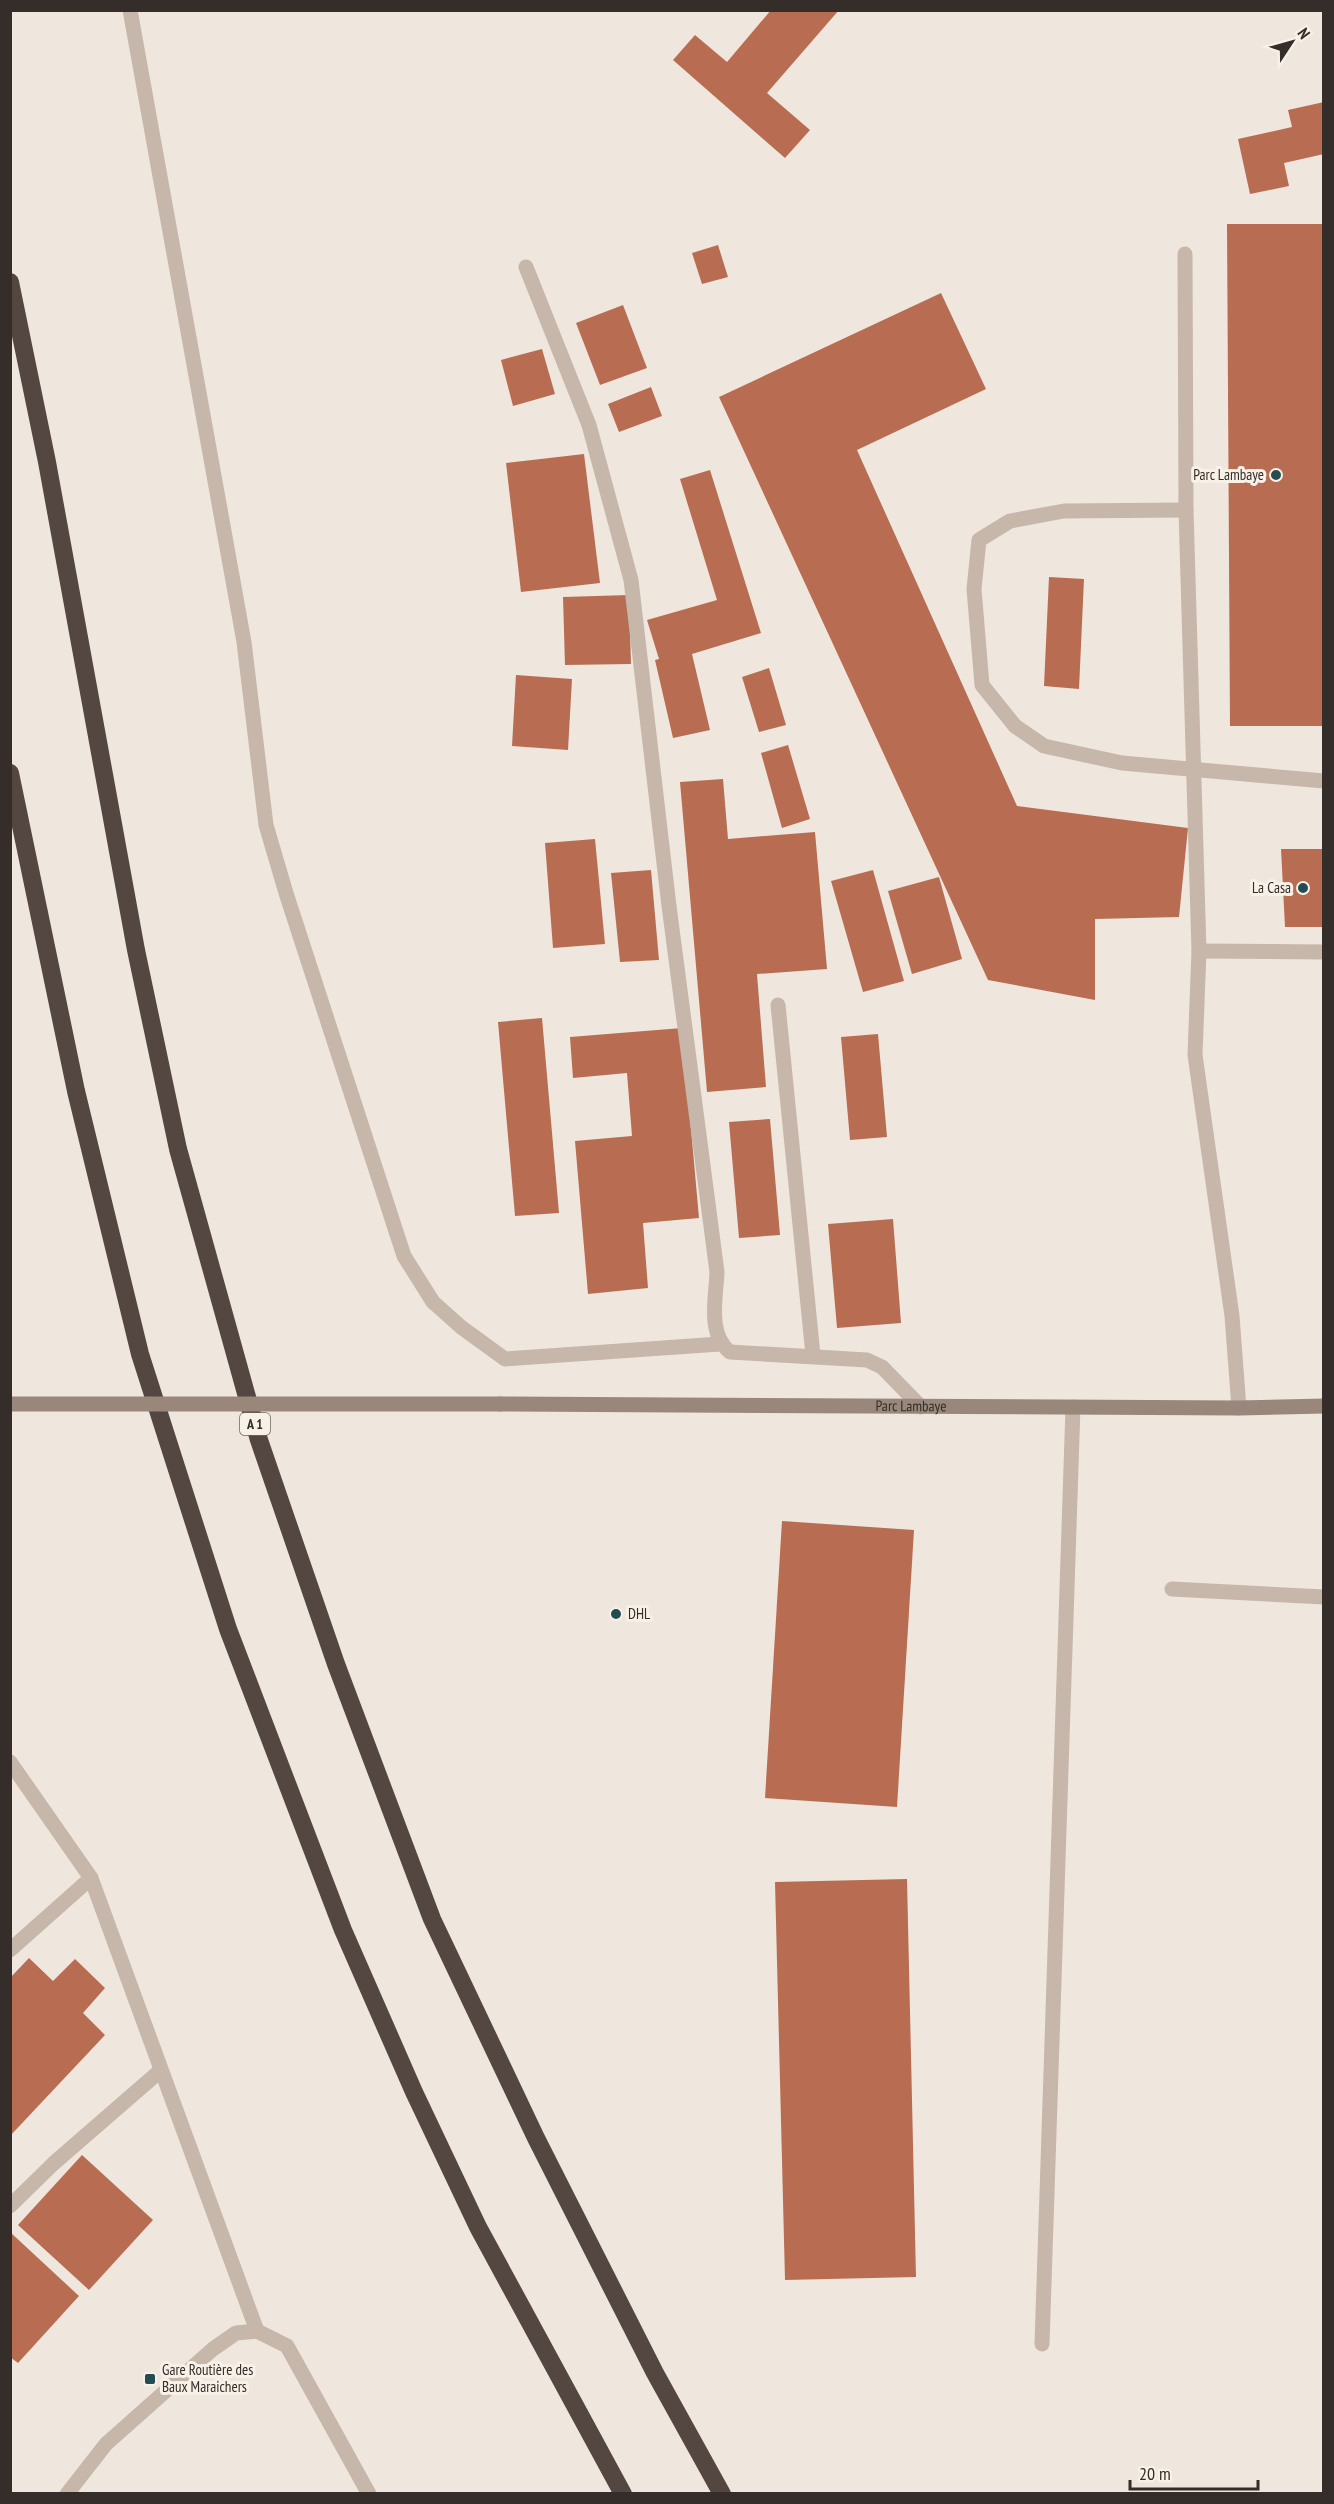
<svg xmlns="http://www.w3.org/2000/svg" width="1334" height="2504" font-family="'PT Sans Narrow',sans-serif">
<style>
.building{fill:#b86d52}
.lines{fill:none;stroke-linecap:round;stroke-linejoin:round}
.lane{stroke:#c6b7aa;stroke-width:15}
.secondary{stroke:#99877c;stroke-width:15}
.highway{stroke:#544741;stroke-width:18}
.secondary-bridge{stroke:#99877c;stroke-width:15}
.poi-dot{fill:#234d51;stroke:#f7f1e8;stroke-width:2}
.labels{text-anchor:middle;stroke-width:6;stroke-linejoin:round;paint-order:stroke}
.shield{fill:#f7f1e8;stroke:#6e6862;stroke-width:1.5}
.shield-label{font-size:14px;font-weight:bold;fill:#342d29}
.poi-label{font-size:15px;fill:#342d29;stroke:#f7f1e8;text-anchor:end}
.street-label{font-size:15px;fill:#342d29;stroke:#f7f1e8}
</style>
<rect width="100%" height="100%" fill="#efe7dd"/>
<g class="building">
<polygon points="771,10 839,10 767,93 810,130 785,158 673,60 695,35 727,62"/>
<polygon points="1324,102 1324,154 1284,163 1289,186 1250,194 1238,139 1292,127 1288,110"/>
<polygon points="1227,224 1324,224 1324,726 1230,726"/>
<polygon points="718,245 728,277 702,284 692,253"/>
<polygon points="941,293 986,389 857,450 1017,806 1188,828 1179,917 1095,919 1095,1000 988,980 719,397"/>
<polygon points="623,305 647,368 600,385 576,323"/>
<polygon points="542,349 555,394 513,406 501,360"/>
<polygon points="651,387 662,416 619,432 608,404"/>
<polygon points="584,454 600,583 521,592 506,463"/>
<polygon points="710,470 761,633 692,654 710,730 673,738 655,660 659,659 647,620 717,600 680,479"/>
<polygon points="1049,577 1084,579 1079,689 1044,686"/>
<polygon points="629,595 631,664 565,665 563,597"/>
<polygon points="769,668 786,725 759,732 742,677"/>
<polygon points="516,675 572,679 568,750 512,746"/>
<polygon points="788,745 810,819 782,828 761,753"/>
<polygon points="723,779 728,839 815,832 827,969 757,974 766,1087 707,1092 680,782"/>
<polygon points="595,839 605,944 553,948 545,843"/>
<polygon points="1281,849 1324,849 1324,927 1285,927"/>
<polygon points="651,870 659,960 620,962 611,873"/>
<polygon points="873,870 904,981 863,992 831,881"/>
<polygon points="939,877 962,959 912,974 888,891"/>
<polygon points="542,1018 559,1213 515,1216 498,1022"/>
<polygon points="682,1028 699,1218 643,1223 648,1288 588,1294 575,1141 632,1136 627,1073 573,1078 570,1037"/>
<polygon points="878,1034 887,1137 850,1140 841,1037"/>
<polygon points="770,1119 780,1235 739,1238 729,1122"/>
<polygon points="893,1219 901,1323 837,1328 828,1224"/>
<polygon points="782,1521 914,1530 897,1807 765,1798"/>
<polygon points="907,1879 916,2277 785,2280 775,1882"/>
<polygon points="29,1958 53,1981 75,1959 105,1988 83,2013 105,2035 10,2136 10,1978"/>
<polygon points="82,2155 153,2220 89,2290 18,2225"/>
<polygon points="10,2232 79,2296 18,2363 10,2357"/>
</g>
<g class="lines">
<g class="lane">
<polyline points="130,10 244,642 266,825 286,893 404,1256 433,1302 461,1327 505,1359 720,1344"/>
<polyline points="1185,254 1186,510 1199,951 1195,1055 1232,1316 1239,1408"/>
<path d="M526 267 589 425 631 580 669 906 717 1272C716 1298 707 1334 730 1352L867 1360 882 1367 921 1407"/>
<polyline points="1186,510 1064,511 1010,521 979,540 974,589 982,685 1015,726 1044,746 1122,763 1324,781"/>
<polyline points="1199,951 1324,952"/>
<polyline points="778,1005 813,1355"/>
<polyline points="1172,1589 1324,1597"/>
<polyline points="10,1762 91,1878 257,2331"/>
<polyline points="10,1950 91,1878"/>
<polyline points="10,2206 54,2163 160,2071"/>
<polyline points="1042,2344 1073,1407"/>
<polyline points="67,2494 106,2444 213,2349 236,2333 257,2331 287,2346 369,2494"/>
</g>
<path class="secondary" id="s1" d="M500 1404 1239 1408 1324 1406"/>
<g class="highway">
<polyline points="10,282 47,462 136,950 178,1149 259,1440 336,1664 432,1919 536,2138 655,2373 722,2494"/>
<polyline points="10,773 76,1091 140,1354 228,1629 343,1930 414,2092 478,2227 623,2494"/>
</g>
<polyline class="secondary-bridge" points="10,1404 500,1404"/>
</g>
<g class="poi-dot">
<circle cx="1276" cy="475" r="6"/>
<circle cx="1303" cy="888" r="6"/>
<circle cx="616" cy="1614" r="6"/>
<rect x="144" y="2373" width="12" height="12" rx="3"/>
</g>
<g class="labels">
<rect class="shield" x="240" y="1413" width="30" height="22" rx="4.5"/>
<g class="shield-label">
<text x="255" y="1429">A 1</text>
</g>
<g class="poi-label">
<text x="1264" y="480">Parc Lambaye</text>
<text x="1291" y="893">La Casa</text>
<text x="628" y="1619" text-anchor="start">DHL</text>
<text x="162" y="2375" text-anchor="start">Gare Routière des<tspan x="162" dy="17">Baux Maraichers</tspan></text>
</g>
<g class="street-label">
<text dy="5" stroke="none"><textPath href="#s1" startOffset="411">Parc Lambaye</textPath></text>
</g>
</g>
<rect width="1334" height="2504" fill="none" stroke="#342d29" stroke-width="24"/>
<g transform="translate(1292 42) rotate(54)" stroke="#f7f1e8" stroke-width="4.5" paint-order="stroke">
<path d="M0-4.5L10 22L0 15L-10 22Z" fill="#342d29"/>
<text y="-9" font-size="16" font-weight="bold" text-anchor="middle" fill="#342d29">N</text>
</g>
<path d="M1130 2480v9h128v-9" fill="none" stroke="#342d29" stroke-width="3"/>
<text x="1139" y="2480" font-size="18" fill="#342d29" stroke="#f7f1e8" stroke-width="4.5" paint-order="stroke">20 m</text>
</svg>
